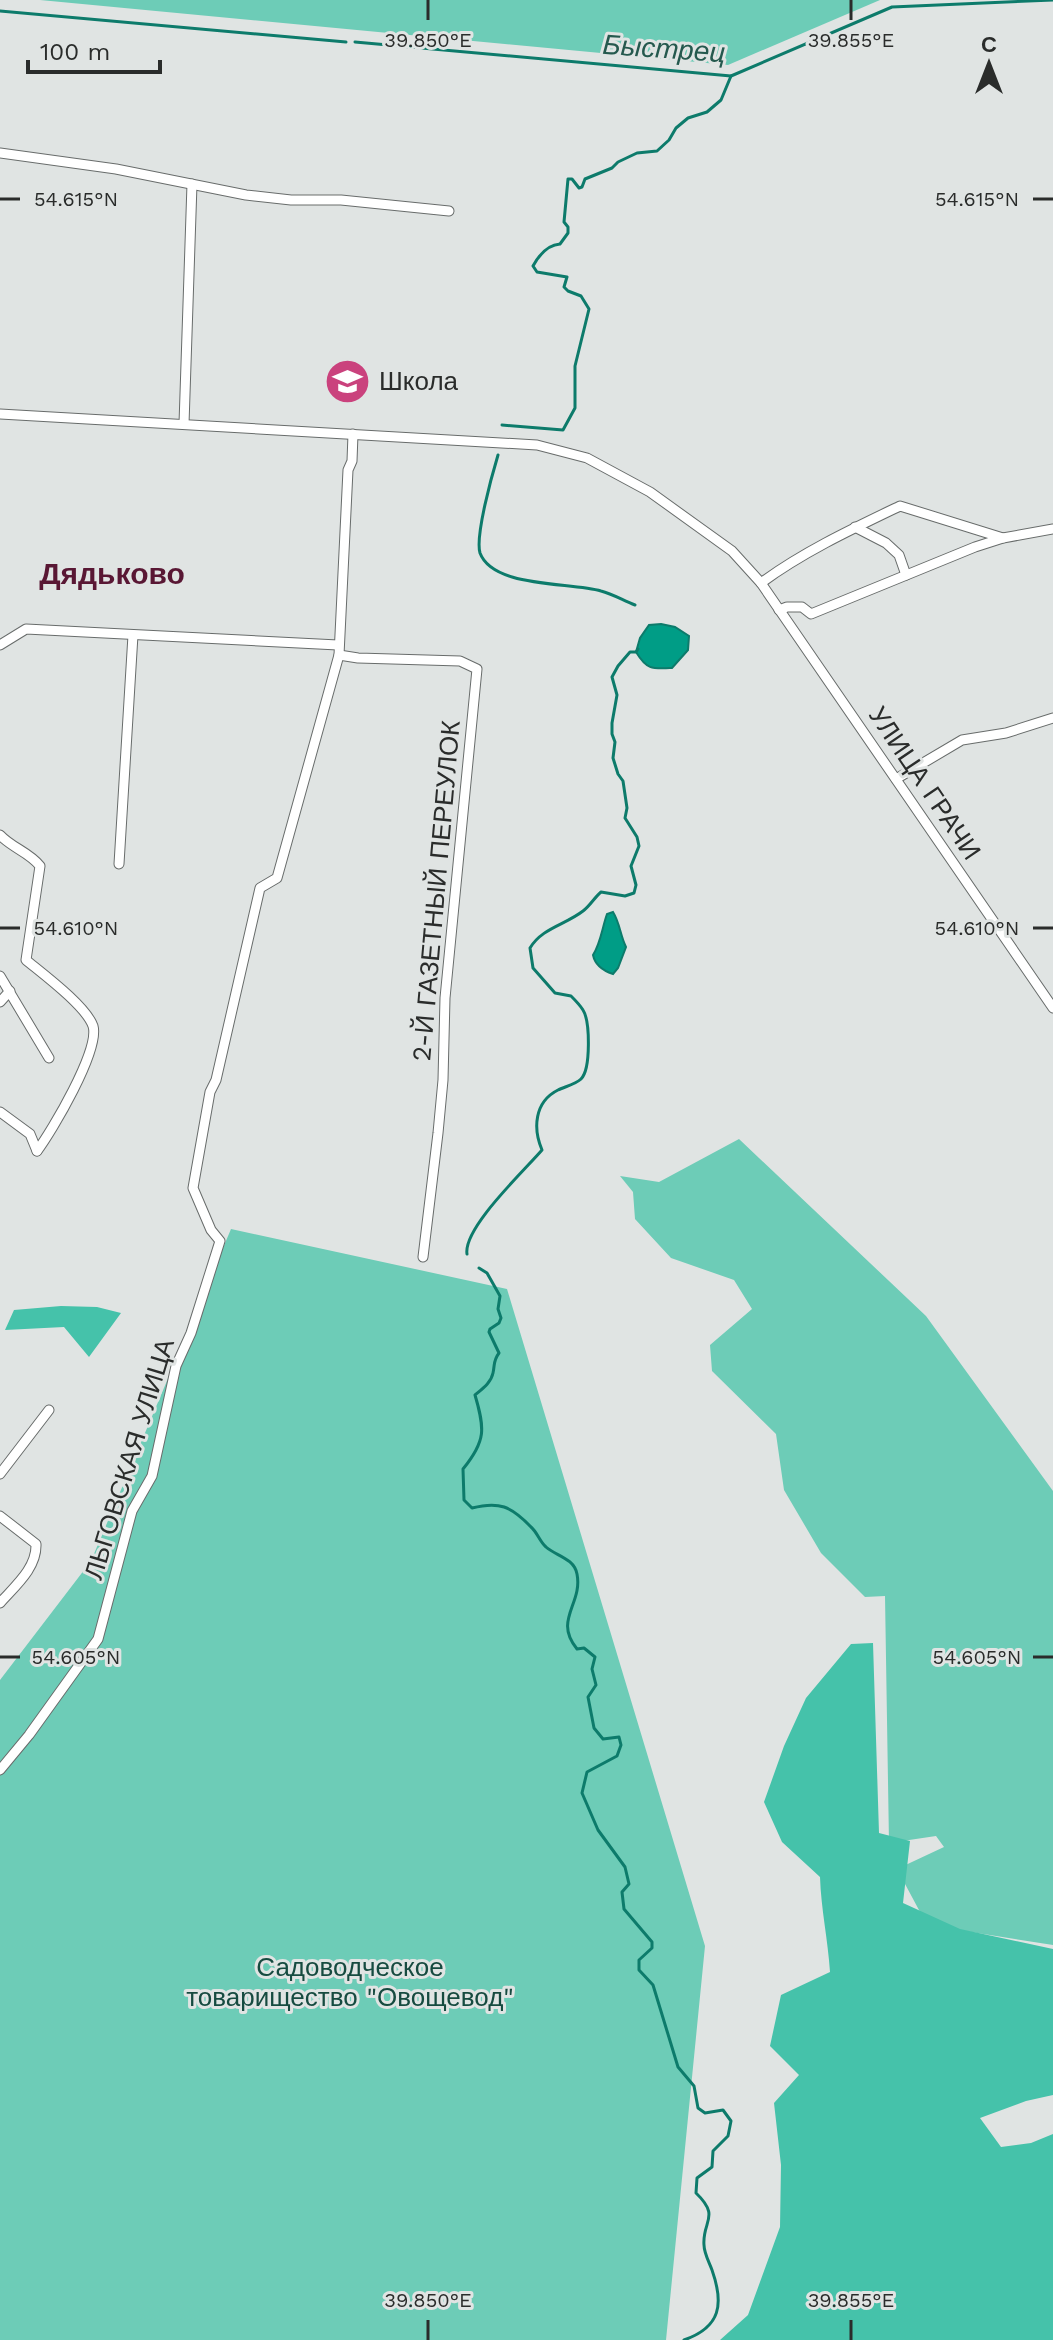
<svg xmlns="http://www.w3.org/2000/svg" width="1053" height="2340" font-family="'Work Sans',sans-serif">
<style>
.green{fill:#6dccb7}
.forest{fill:#45c2aa}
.water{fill:#009d86;stroke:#0d7b6b;stroke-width:2}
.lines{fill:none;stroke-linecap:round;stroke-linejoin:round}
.stream{stroke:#0d7b6b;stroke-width:3}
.minor-casing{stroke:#686c6b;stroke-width:11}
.minor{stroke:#fff;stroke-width:9}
.ticks{fill:none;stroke:#2a2c2b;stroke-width:3}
.labels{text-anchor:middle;stroke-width:6;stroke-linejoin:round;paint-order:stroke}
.poi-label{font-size:26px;fill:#2a2c2b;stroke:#e0e4e3;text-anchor:start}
.street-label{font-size:26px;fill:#2a2c2b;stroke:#e0e4e3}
.park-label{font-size:26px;fill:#164b40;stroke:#e0e4e3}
.water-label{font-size:28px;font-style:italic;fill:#25594e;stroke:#e0e4e3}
.quarter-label{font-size:30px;font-weight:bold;fill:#591734;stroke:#e0e4e3}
.ticks-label{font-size:20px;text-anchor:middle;fill:#2a2c2b;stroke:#e0e4e3;stroke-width:6;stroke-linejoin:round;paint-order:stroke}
</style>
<rect width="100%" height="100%" fill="#e0e4e3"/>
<g class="green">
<polygon points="40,0 880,0 728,65"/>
<polygon points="739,1139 926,1316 1053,1491 1053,1945 927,1925 897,1869 944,1847 936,1836 889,1843 885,1596 865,1597 821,1553 784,1490 776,1434 712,1371 710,1345 752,1309 734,1280 671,1258 635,1219 633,1192 620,1176 659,1182"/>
<polygon points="231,1229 507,1289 705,1946 666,2340 0,2340 0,1680 91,1561"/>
</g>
<g class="forest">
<polygon points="61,1306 97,1307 121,1313 89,1357 64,1327 5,1330 14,1310"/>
<path d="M873 1643 879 1833 910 1841 903 1903 960 1929 1053 1949V2095L1026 2101 980 2118 1001 2147 1031 2143 1053 2134V2340H720L748 2315 780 2227 781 2165 774 2103 799 2075 770 2046 781 1995 830 1972C828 1940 821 1909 820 1877L782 1842 764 1802 784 1746 806 1698 851 1644Z"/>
</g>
<g class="water">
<path d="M661 624 675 627 689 636 688 650 672 668C652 669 647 670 636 652L640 638 649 625Z"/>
<path d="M613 912C620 923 620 935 626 947L618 968 613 974C604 971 595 965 593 955 601 942 602 928 607 914Z"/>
</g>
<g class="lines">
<g class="stream">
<polyline points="0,11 346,42"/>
<polyline points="355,42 731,76 892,7 1053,0"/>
<path d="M502 425 563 430 575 408V366L589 309 581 296 568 291 564 287 567 277 537 272 533 266C539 255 547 245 560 244L568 233V227L564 222 568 179H572L579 188 582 187 585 179 612 168 618 162 637 153 657 151 669 140 676 128 688 118 707 112 721 100 731 76"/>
<path d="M498 455C492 475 475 536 480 553 493 588 570 582 601 591 613 594 624 601 635 605"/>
<path d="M467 1254C463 1228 524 1171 542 1150 533 1129 534 1102 558 1090 564 1087 576 1084 581 1079 591 1069 590 1021 583 1010 580 1005 575 1000 571 996L555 993 533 968 530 948C542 928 565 925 583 911 590 906 594 898 601 892L625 896 634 893 636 885 631 866 639 846 637 837 625 818 627 808 623 781 618 774 613 758 615 742 612 734V723L617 695 612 677 618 666 630 652H636L638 649"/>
<path d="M479 1268 487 1273 500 1296 498 1309 501 1318 499 1323 490 1329 489 1332 499 1353C493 1361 495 1364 493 1373 491 1383 482 1389 475 1395 485 1429 486 1441 463 1469L464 1500 472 1508C499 1501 511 1506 531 1527 537 1532 540 1542 546 1547 556 1556 574 1558 577 1574 583 1604 553 1620 577 1649L584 1648 595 1657 592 1669 596 1685 588 1697 594 1728 603 1739 619 1737 621 1745 617 1756 587 1772 582 1793 598 1830 625 1867 629 1884 622 1892 624 1909 652 1942V1948L639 1960V1970L653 1985 678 2067 694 2086 698 2108 705 2113 723 2110 731 2121 728 2136 713 2151 712 2167 697 2178 696 2193C721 2217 702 2221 704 2245 704 2253 709 2262 712 2270 724 2304 721 2327 684 2340"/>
</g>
<defs>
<g id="minor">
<polyline points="0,153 116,169 246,195 291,200 341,200 449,211"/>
<polyline points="0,414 537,445 587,458 650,492 732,551 761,583 1053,1008"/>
<polyline points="184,424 192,184"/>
<polyline points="855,527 886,543 899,555 906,575"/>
<path d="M761 583C803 552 852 529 900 506L1003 538"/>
<polyline points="779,610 787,607 802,607 811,614 975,547 1003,538 1053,529"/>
<polyline points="0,645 26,629 338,645"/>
<polyline points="339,655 358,658 460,661 477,669 445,998 443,1080 438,1133 423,1257"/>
<polyline points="896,779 962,740 1006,733 1053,718"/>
<path d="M0 835C12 848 29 852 40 866L26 960C43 974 86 1006 93 1026 100 1050 52 1131 37 1151"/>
<polyline points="119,864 133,635"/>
<polyline points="0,976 49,1058"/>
<polyline points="0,1002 10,991"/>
<polyline points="0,1112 30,1134 37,1151"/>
<polyline points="0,1474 49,1410"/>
<path d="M0 1516 36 1544C37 1568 15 1586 0 1603"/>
<polyline points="0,1770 29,1735 98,1639 132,1511 152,1476 176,1366 191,1333 220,1241 211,1230 193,1188 210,1092 216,1080 260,888 277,878 339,655 348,470 352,461 353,434"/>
</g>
</defs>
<use href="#minor" class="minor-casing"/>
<use href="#minor" class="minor"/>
</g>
<path class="ticks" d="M428 0V20M851 0V20M0 199H20M1033 199H1053M0 928H20M1033 928H1053M0 1657H20M1033 1657H1053M428 2320V2340M851 2320V2340"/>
<defs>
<symbol id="school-disc" viewBox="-11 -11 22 22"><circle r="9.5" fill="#ca427d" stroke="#e0e4e3"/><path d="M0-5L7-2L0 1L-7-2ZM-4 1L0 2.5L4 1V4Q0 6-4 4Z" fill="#fff"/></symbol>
</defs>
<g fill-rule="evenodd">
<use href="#school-disc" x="322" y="356" width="51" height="51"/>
</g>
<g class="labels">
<g class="poi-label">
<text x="379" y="390">Школа</text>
</g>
<g class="street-label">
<text transform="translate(925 783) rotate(56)" y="9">УЛИЦА ГРАЧИ</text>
<text transform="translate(436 891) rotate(-85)" y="9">2-Й ГАЗЕТНЫЙ ПЕРЕУЛОК</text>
<text transform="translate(129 1459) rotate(-73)" y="9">ЛЬГОВСКАЯ УЛИЦА</text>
</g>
<g class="park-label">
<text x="350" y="1976">Садоводческое<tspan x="350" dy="30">товарищество "Овощевод"</tspan></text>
</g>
<g class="water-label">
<text transform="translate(664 48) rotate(4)" y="10">Быстрец</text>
</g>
<g class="quarter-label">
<text x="112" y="584">Дядьково</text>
</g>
</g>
<g class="ticks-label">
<text x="428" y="47">39.850°E</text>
<text x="851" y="47">39.855°E</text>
<text x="76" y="206">54.615°N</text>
<text x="977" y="206">54.615°N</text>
<text x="76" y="935">54.610°N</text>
<text x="977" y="935">54.610°N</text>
<text x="76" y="1664">54.605°N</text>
<text x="977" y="1664">54.605°N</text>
<text x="428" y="2307">39.850°E</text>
<text x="851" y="2307">39.855°E</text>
</g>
<g transform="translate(989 64)" stroke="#e0e4e3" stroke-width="6" paint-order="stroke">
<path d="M0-6L14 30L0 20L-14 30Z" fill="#2a2c2b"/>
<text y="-12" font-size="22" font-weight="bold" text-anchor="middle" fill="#2a2c2b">С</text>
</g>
<path d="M28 60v12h132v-12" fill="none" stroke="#2a2c2b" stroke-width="4"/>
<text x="40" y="60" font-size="24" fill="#2a2c2b" stroke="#e0e4e3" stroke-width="6" paint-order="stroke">100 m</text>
</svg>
